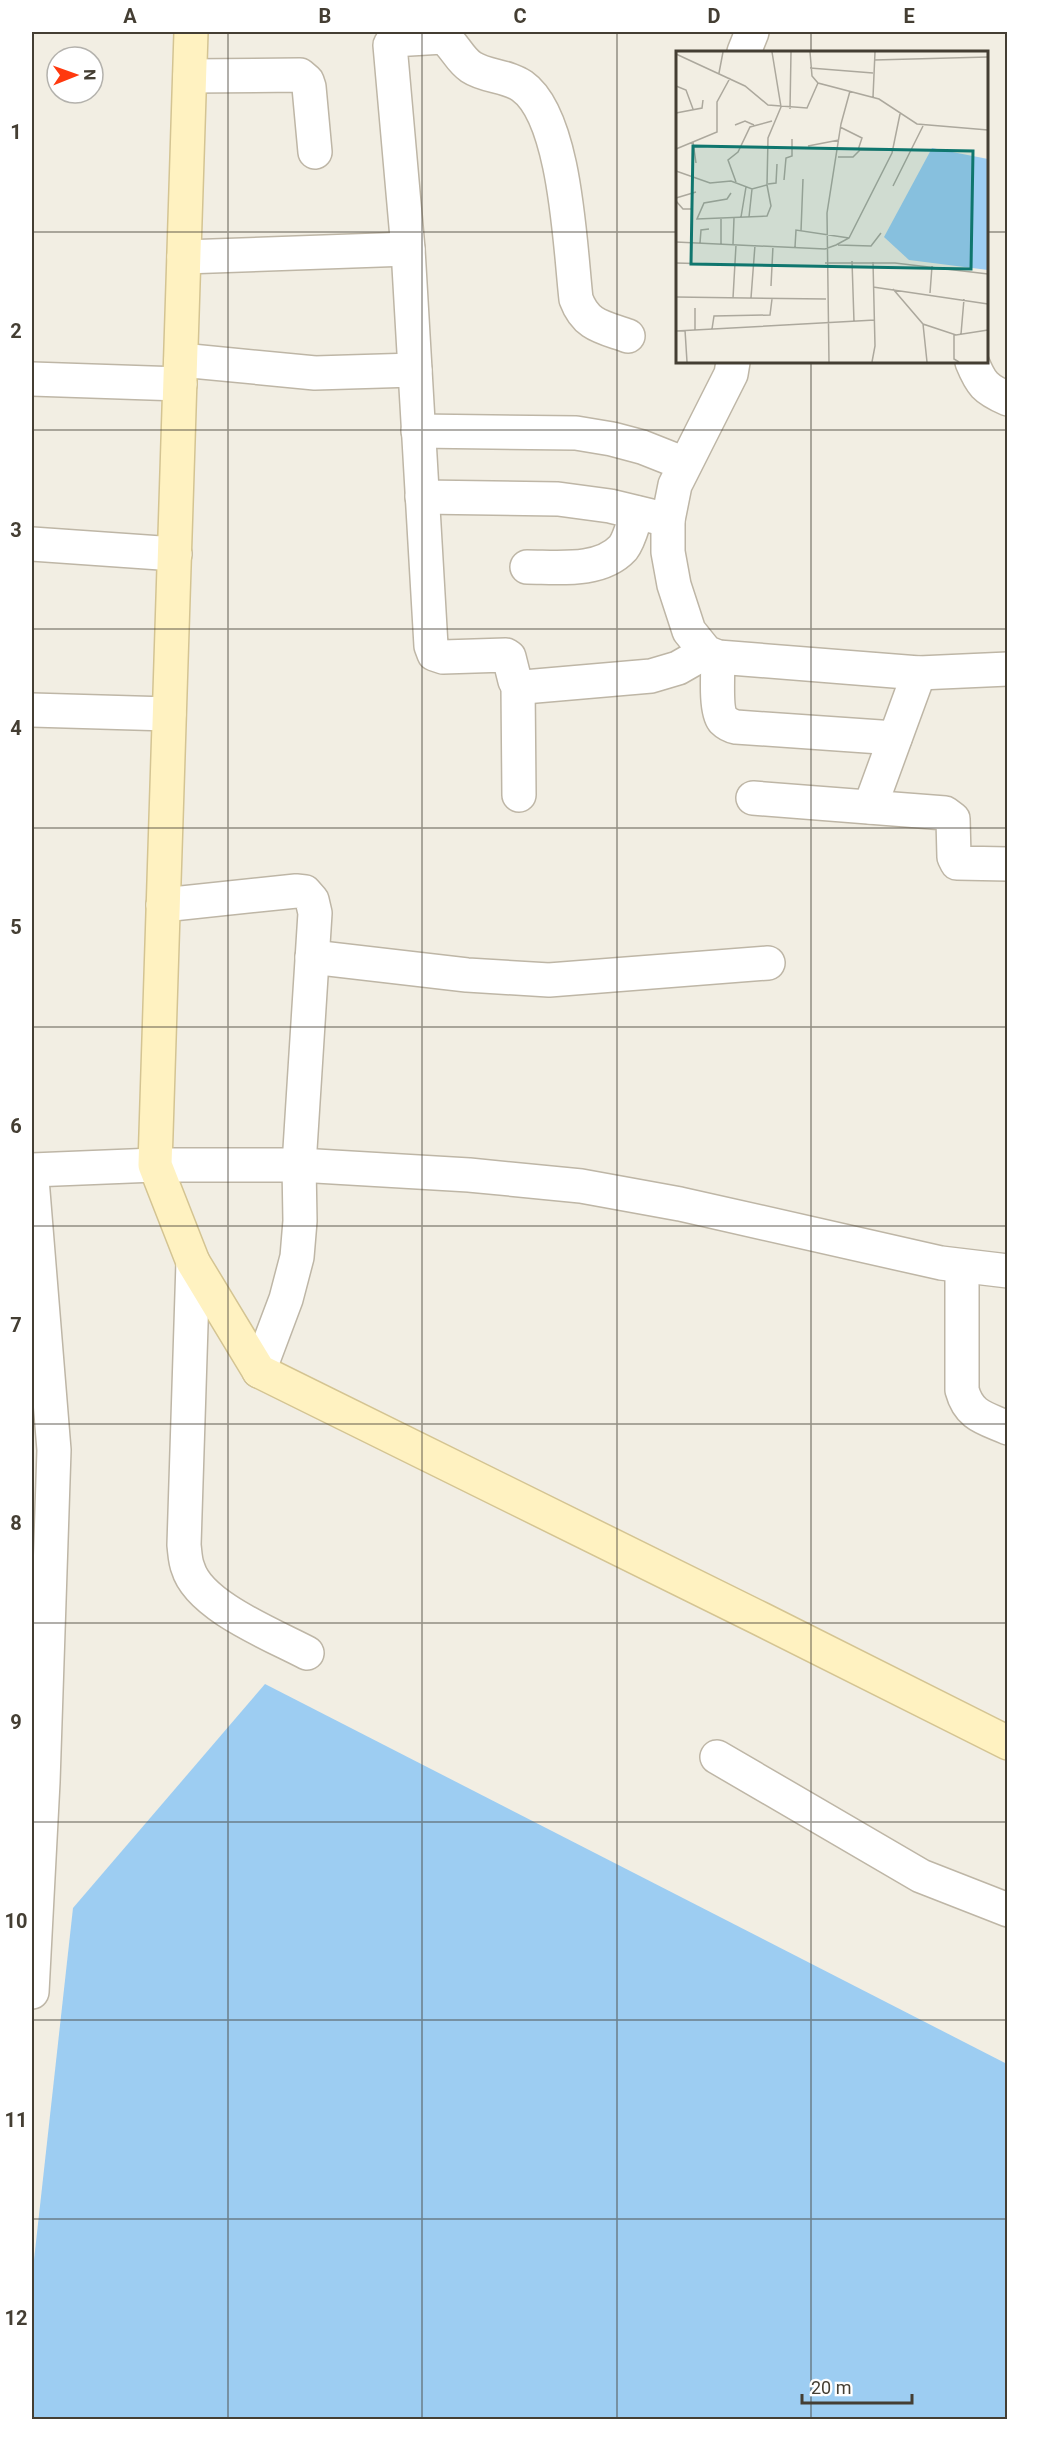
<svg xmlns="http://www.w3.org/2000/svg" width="1039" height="2451" font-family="Roboto,sans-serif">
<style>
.water{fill:#9dcdf2}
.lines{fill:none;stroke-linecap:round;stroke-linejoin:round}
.street-casing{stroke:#beb6a6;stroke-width:36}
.secondary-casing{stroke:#d4c492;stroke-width:36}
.street{stroke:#fff;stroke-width:33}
.secondary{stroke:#fff2c1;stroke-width:33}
.grid{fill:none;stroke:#443e33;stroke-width:1.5;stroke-opacity:0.55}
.inset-road{fill:none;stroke:#aca89d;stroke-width:1.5}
.view{fill:#0f766e;fill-opacity:0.15;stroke:#0f766e;stroke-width:3}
.inset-edge{fill:none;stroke:#443e33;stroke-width:3}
.neatline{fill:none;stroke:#443e33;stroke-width:2}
.grid-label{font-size:20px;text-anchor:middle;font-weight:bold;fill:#443e33}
</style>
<rect width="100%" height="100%" fill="#f2eee3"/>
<polygon class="water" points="265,1684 1007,2064 1007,2419 32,2419 32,2278 73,1908"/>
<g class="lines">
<defs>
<g id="street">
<polyline points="744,52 752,32"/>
<polyline points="190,76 300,75 307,81 309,87 315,152"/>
<polyline points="184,257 408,249"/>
<path d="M628 336C603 327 586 326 576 299 570 247 566 117 522 86 506 75 486 77 471 67 459 59 454 44 443 37L393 40 390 45 408 249 431 646 434 654 443 657 506 655 509 657 515 681 524 687 651 676 678 668 706 652"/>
<polyline points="181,360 315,373 415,370"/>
<polyline points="733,362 731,374 675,485 668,520 668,552 674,585 689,631 706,652 718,657 919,673 1008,669"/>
<path d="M972 362C981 384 985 389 1008 399"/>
<polyline points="32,379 180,384"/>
<polyline points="418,431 576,433 612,439 642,447 685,464"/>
<polyline points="422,497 558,499 610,506 668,520"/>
<polyline points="32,544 175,554"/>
<path d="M527 567C557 567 600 573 623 548 630 539 633 523 637 513"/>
<path d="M718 657C718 671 715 710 723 720 727 724 731 726 736 727L895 738"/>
<polyline points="518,685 519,795"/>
<polyline points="32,710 169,714"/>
<polyline points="753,798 945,813 953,819 954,857 957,863 1008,864"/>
<polyline points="870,807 919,673"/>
<polyline points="163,905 296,891 305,892 312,900 315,913 299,1165 300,1221 297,1257 286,1299 259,1371"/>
<polyline points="312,957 467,975 549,980 768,963"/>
<polyline points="32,1170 155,1165 299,1165 469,1175 581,1186 680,1204 941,1263 1008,1271"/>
<polyline points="32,1179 54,1450 43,1782 32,1992"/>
<path d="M193 1262 184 1545C185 1553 185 1561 188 1568 199 1606 273 1635 307 1653"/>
<path d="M962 1267V1390C969 1416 985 1418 1008 1428"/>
<polyline points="717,1757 921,1876 1008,1910"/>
</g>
<polyline id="secondary" points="191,32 155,1165 193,1262 259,1371 761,1619 1008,1743"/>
</defs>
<use href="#street" class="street-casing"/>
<use href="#secondary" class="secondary-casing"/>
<use href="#street" class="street"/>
<use href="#secondary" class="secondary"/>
</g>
<path class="grid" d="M228 32V2420M422 32V2420M617 32V2420M811 32V52M32 232H678M986 232H1008M811 362V2420M32 430H1008M32 629H1008M32 828H1008M32 1027H1008M32 1226H1008M32 1424H1008M32 1623H1008M32 1822H1008M32 2020H1008M32 2219H1008"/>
<g transform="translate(676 51)">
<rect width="312" height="312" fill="#f2eee3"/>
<path d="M256 97 312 108V219L233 209 208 186Z" fill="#9dcdf2"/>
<path class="inset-road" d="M134 1 136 25 142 32 203 48 241 73 312 79M0 3 69 35 92 54 131 57 142 32M198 9 312 6M134 17 197 22M43 22 47 1M0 35 10 39 17 58M197 46 199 1M114 58 115 1M0 62 26 57 27 49M59 74 69 70 78 74M164 76 186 87 182 99M17 91 20 112M132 95 163 89M0 98 41 81V51L54 27M162 106H177L184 99H217M0 120 34 132 55 130 76 138 91 134 92 87 105 56 96 1M108 129 110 107 116 105V88M60 131 52 109 62 101 74 76 96 70M92 133 100 132 101 113M217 135 247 75M55 142 51 148 28 152 21 168 91 165 95 155 91 134M0 147 20 141M0 150 7 158H16M65 166 70 136M73 166 76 138M45 167V193M125 180 127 128M0 191 149 198 160 194 173 187 216 102 224 63M24 192 25 179 33 178M57 193 58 167M162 194 195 195 205 182M119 196 120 179 173 187M176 210 178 271M0 212 36 213M149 212H219L312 223M95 235 97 195M197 236 312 253M217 238 247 273 280 284 312 279M254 242 256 215M0 246 150 248M57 247 60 194M75 247 79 194M19 257V279M247 273 251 311M36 278 38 265 94 264 96 248M9 279 11 311M0 280 199 269M285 283 288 248M278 284V308L283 311M153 311 151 162 165 73 174 40M196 311 199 295 197 211"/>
<path class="view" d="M17 95 297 100 295 218 15 213Z"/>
<rect width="312" height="312" class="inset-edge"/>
</g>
<rect width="1039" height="2451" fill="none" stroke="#ffffff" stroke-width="66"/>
<g transform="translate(75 75) rotate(89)"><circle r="28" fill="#ffffff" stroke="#b4b2ad" stroke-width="1.5"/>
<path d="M0-4.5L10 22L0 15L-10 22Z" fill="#ff390e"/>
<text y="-9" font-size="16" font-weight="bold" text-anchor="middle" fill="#443e33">N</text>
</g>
<path d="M802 2394v9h110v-9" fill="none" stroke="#443e33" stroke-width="3"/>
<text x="811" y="2394" font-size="18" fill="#443e33" stroke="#ffffff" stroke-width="4.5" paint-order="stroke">20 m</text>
<rect x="33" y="33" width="973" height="2385" class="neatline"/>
<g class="grid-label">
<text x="130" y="23">A</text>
<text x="325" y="23">B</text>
<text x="520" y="23">C</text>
<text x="714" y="23">D</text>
<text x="909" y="23">E</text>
<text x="16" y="139">1</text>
<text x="16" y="338">2</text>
<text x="16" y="537">3</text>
<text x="16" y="735">4</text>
<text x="16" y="934">5</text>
<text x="16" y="1133">6</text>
<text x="16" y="1332">7</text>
<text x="16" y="1530">8</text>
<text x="16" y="1729">9</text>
<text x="16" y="1928">10</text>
<text x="16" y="2127">11</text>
<text x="16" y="2325">12</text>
</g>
</svg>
